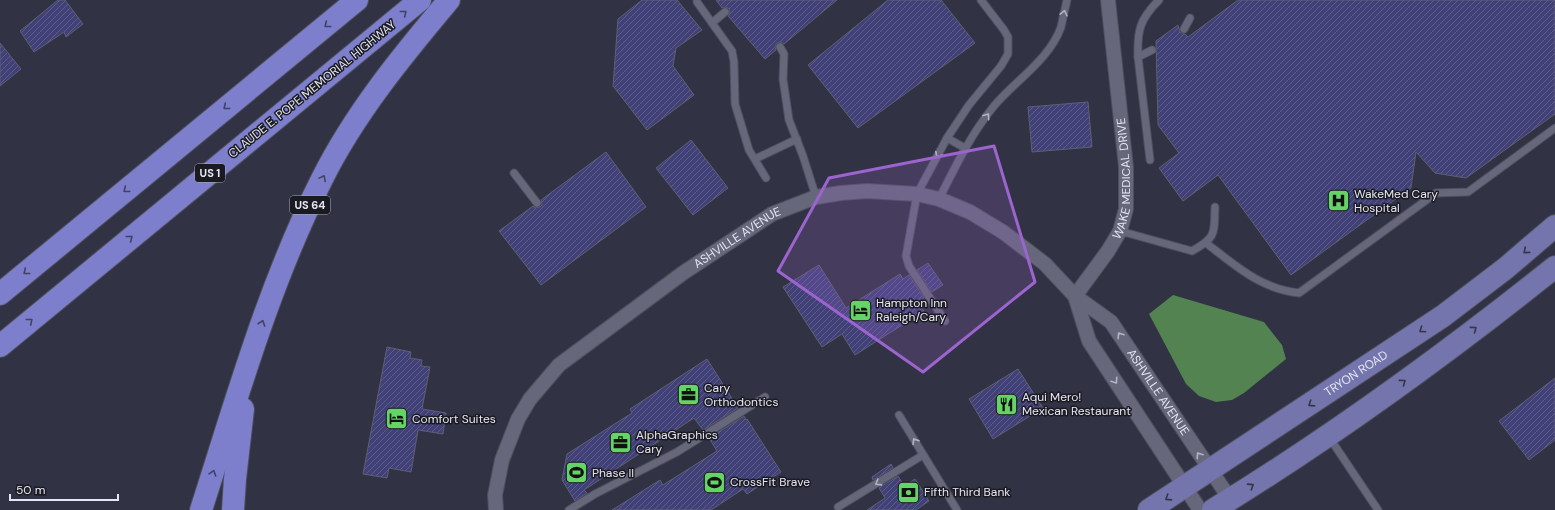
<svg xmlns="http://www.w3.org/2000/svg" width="1555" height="510" font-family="'DM Sans',sans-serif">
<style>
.water{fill:#528351}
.building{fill:url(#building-hatch);stroke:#5e5f72}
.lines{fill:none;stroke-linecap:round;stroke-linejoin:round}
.lane-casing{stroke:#4e4f5d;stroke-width:9}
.street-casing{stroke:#4e4f5d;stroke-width:16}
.primary-casing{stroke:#4e4f5d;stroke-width:24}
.highway-casing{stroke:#4e4f5d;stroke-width:24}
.lane{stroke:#66677b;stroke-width:7}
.street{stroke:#66677b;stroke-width:14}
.primary{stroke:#7475ac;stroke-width:22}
.highway{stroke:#7d7ecc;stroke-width:22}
.oneway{stroke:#424266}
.oneway2{stroke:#b3b4c2}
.oneway3{stroke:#35354b}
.marked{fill:#9b64ce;fill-opacity:0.2;stroke:#9b64ce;stroke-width:3;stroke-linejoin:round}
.labels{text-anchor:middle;stroke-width:3;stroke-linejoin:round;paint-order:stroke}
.shield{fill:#1a1a22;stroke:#a9aab4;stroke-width:1}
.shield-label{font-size:11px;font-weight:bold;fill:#e6e7f2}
.street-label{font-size:12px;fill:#e6e7f2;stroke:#1a1a22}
.poi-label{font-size:12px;fill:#e6e7f2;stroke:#1a1a22;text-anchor:start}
</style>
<defs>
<pattern id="building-hatch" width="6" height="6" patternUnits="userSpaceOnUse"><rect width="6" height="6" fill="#414178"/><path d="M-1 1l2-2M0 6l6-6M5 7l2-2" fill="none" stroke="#5c5c8c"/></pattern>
</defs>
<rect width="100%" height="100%" fill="#313243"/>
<polygon class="water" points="1173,295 1264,322 1282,345 1286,359 1244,393 1232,400 1216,402 1199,396 1186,384 1149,314"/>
<g class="building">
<polygon points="58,0 65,0 83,24 66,37 64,32 34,52 20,31"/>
<polygon points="642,0 677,0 702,30 676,48 673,66 694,95 647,130 613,86 618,19"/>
<polygon points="716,0 837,0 784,44 780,42 777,43 775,47 776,50 765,59 728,16 730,13 729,9 726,7 722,8"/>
<polygon points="888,0 941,0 975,43 858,128 808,65"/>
<polygon points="1238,0 1555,0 1555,114 1466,178 1435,173 1416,152 1411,188 1291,275 1218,175 1183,201 1159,168 1179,153 1158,125 1156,41 1178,25 1180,32 1185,34 1188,37"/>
<polygon points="0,43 21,69 0,86"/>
<polygon points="1088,102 1092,147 1032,152 1028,107"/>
<polygon points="691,140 728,188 693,215 656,168"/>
<polygon points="606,152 646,207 541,285 499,231 533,206 535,208 540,207 542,205 541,200"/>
<polygon points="928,263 943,285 932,292 917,270"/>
<polygon points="819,265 846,308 900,274 903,279 909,275 924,298 918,302 924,311 855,355 842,334 822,347 783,287"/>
<polygon points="387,347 411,352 410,358 422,360 421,366 430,367 422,409 446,413 443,434 418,430 411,472 389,468 387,478 363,474"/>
<polygon points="707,359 738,408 703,430 694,418 584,490 587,493 575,501 562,480 567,454 632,413 630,409"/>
<polygon points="1018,369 1043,408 993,439 969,399"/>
<polygon points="1555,378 1555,440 1529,460 1499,421"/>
<polygon points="744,416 746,420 747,419 781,472 747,494 743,489 711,510 612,510 660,480 663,485 717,451 709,438"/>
<polygon points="891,464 893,468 873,480 872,477"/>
<polygon points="898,476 904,486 915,479 929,501 916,510 867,510 885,498 879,488"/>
</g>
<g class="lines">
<defs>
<g id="lane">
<polyline points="697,0 697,2 732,51 734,62 735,104 749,150 766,178"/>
<polyline points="712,23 725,12"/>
<polyline points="1184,29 1190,18"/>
<polyline points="780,47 784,54 783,79 789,120 803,156 816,197"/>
<polyline points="1138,57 1152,50"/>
<polyline points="947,138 965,148"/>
<polyline points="755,159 797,139"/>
<path d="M1150 160 1138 57C1137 30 1140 19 1159 0"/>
<polyline points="514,173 537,203"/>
<path d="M939 199C955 167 971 134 994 106 1015 81 1050 59 1061 27 1063 18 1065 9 1067 0"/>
<path d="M1120 231 1192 251C1217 237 1214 233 1215 207"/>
<path d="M1206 243C1236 266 1261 289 1299 293L1436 193 1468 192 1555 128"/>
<polyline points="945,321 909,266 906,256 917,194 947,138 969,105 1001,66 1008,54 1008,37 1004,30 981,0"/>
<polyline points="899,415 957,510"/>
<polyline points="1329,437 1378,510"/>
<polyline points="838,507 923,455"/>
<polyline points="569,510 595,494 677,452 765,397"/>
</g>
<g id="street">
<path id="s1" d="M1075 296 1108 251 1120 231 1126 209V167L1108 0"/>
<polyline points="1075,296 1089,341 1200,510"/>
<path id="s2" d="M496 510 495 495 502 460 518 419 530 399 559 365 683 273 772 214 816 197 841 193 867 191 917 194 939 199 970 212 1003 232 1045 264 1075 296 1111 322 1230 499"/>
</g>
<g id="primary">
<path id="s3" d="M1149 510 1443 316 1506 268 1555 226"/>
<path d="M1213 510C1332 437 1446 354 1555 267"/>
</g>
<g id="highway">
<polyline points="0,294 357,0"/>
<polyline points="0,346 420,0"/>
<path d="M201 510C237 398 269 284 322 179 355 113 402 56 449 0"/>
<polyline points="233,510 235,479 243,409"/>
</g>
</defs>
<use href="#lane" class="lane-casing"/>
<use href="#street" class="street-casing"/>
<use href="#primary" class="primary-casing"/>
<use href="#highway" class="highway-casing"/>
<use href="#lane" class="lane"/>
<use href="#street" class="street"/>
<use href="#primary" class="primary"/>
<use href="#highway" class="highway"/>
</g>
<defs><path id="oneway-chevron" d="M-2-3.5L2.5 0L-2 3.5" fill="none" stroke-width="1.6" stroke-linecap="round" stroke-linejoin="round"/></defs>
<g class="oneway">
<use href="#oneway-chevron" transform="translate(404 13) rotate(-39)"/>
<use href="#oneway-chevron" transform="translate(327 25) rotate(141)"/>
<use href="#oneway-chevron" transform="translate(226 107) rotate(141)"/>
<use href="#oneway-chevron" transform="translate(323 178) rotate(-62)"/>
<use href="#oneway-chevron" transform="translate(126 190) rotate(141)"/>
<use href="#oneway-chevron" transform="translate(130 238) rotate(-39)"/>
<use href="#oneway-chevron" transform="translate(26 272) rotate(141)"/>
<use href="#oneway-chevron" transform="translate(30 321) rotate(-39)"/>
<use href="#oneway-chevron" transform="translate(262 323) rotate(-71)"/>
<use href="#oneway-chevron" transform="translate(213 473) rotate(-72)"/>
</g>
<g class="oneway2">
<use href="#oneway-chevron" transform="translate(1064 13) rotate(-77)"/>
<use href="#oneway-chevron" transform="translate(987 116) rotate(-54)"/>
<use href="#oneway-chevron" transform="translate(938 155) rotate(118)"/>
<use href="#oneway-chevron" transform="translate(1120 335) rotate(-124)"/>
<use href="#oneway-chevron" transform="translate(1115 381) rotate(56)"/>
<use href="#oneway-chevron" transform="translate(915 441) rotate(-122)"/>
<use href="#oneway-chevron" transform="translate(1199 455) rotate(-124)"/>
<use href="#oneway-chevron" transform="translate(878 483) rotate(148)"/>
</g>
<g class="oneway3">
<use href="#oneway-chevron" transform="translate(1526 251) rotate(140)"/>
<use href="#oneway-chevron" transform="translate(1474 329) rotate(-37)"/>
<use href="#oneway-chevron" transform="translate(1422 330) rotate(146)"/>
<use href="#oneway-chevron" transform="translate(1403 382) rotate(-37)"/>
<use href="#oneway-chevron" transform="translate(1311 404) rotate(147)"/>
<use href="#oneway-chevron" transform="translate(1251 486) rotate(-33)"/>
<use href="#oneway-chevron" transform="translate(1168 498) rotate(147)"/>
</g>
<path class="marked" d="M994 146 1035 282 923 372 778 271 829 178Z"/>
<defs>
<symbol id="hospital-square" viewBox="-11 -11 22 22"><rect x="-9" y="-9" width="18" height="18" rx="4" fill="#65d467" stroke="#1a1a22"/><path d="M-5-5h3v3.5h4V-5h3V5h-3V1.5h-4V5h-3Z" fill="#111"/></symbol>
<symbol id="hotel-square" viewBox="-11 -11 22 22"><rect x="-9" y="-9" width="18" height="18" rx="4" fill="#65d467" stroke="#1a1a22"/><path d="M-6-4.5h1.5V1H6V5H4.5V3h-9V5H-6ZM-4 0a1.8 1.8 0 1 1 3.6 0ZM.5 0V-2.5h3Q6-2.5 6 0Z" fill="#111"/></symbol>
<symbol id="office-square" viewBox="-11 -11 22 22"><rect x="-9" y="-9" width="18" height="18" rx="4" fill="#65d467" stroke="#1a1a22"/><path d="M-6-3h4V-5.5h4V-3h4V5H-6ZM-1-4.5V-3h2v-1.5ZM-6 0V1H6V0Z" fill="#111"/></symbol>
<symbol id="restaurant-square" viewBox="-11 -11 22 22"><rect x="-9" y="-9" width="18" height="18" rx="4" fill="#65d467" stroke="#1a1a22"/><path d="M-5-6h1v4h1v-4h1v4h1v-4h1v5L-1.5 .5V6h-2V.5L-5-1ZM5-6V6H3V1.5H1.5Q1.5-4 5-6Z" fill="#111"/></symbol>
<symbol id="stadium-square" viewBox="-11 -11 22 22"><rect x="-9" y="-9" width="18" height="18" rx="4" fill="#65d467" stroke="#1a1a22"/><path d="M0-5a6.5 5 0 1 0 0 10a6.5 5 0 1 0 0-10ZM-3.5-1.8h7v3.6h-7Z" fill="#111"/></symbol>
<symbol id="bank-square" viewBox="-11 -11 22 22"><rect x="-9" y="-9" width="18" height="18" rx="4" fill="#65d467" stroke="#1a1a22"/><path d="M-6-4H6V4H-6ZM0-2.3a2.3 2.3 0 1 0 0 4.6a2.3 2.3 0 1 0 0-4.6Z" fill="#111"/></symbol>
</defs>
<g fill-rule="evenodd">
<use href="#hospital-square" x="1326" y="188" width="25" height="25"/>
<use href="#hotel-square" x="848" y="298" width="25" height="25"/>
<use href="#office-square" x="676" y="382" width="25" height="25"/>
<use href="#restaurant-square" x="994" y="392" width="25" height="25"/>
<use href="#hotel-square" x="384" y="406" width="25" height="25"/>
<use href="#office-square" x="608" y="430" width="25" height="25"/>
<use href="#stadium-square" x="564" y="460" width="25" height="25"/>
<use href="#stadium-square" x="702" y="470" width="25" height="25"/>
<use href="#bank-square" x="896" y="480" width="25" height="25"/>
</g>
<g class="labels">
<g class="shield">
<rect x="195" y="164" width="30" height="18" rx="3"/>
<rect x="290" y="196" width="40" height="18" rx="3"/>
</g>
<g class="shield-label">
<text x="210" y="177">US 1</text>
<text x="310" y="209">US 64</text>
</g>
<g class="street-label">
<text transform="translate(312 89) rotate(-39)" y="4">CLAUDE E. POPE MEMORIAL HIGHWAY</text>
<text dy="4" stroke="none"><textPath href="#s1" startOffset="132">WAKE MEDICAL DRIVE</textPath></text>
<text dy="4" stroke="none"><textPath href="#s2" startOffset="382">ASHVILLE AVENUE</textPath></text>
<text dy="4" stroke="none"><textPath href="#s3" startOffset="248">TRYON ROAD</textPath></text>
<text dy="4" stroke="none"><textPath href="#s2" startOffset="893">ASHVILLE AVENUE</textPath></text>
</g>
<g class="poi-label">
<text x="1354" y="198">WakeMed Cary<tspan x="1354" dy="14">Hospital</tspan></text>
<text x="876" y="307">Hampton Inn<tspan x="876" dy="14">Raleigh/Cary</tspan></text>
<text x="704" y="392">Cary<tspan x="704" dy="14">Orthodontics</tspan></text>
<text x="1022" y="401">Aqui Mero!<tspan x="1022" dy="14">Mexican Restaurant</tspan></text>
<text x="412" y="423">Comfort Suites</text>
<text x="636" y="439">AlphaGraphics<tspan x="636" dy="14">Cary</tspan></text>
<text x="592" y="477">Phase II</text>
<text x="730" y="486">CrossFit Brave</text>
<text x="924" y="496">Fifth Third Bank</text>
</g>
</g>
<path d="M10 494v6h108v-6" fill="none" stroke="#e6e7f2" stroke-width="2"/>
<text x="16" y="494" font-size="12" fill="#e6e7f2" stroke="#1a1a22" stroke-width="3" paint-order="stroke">50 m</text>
</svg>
